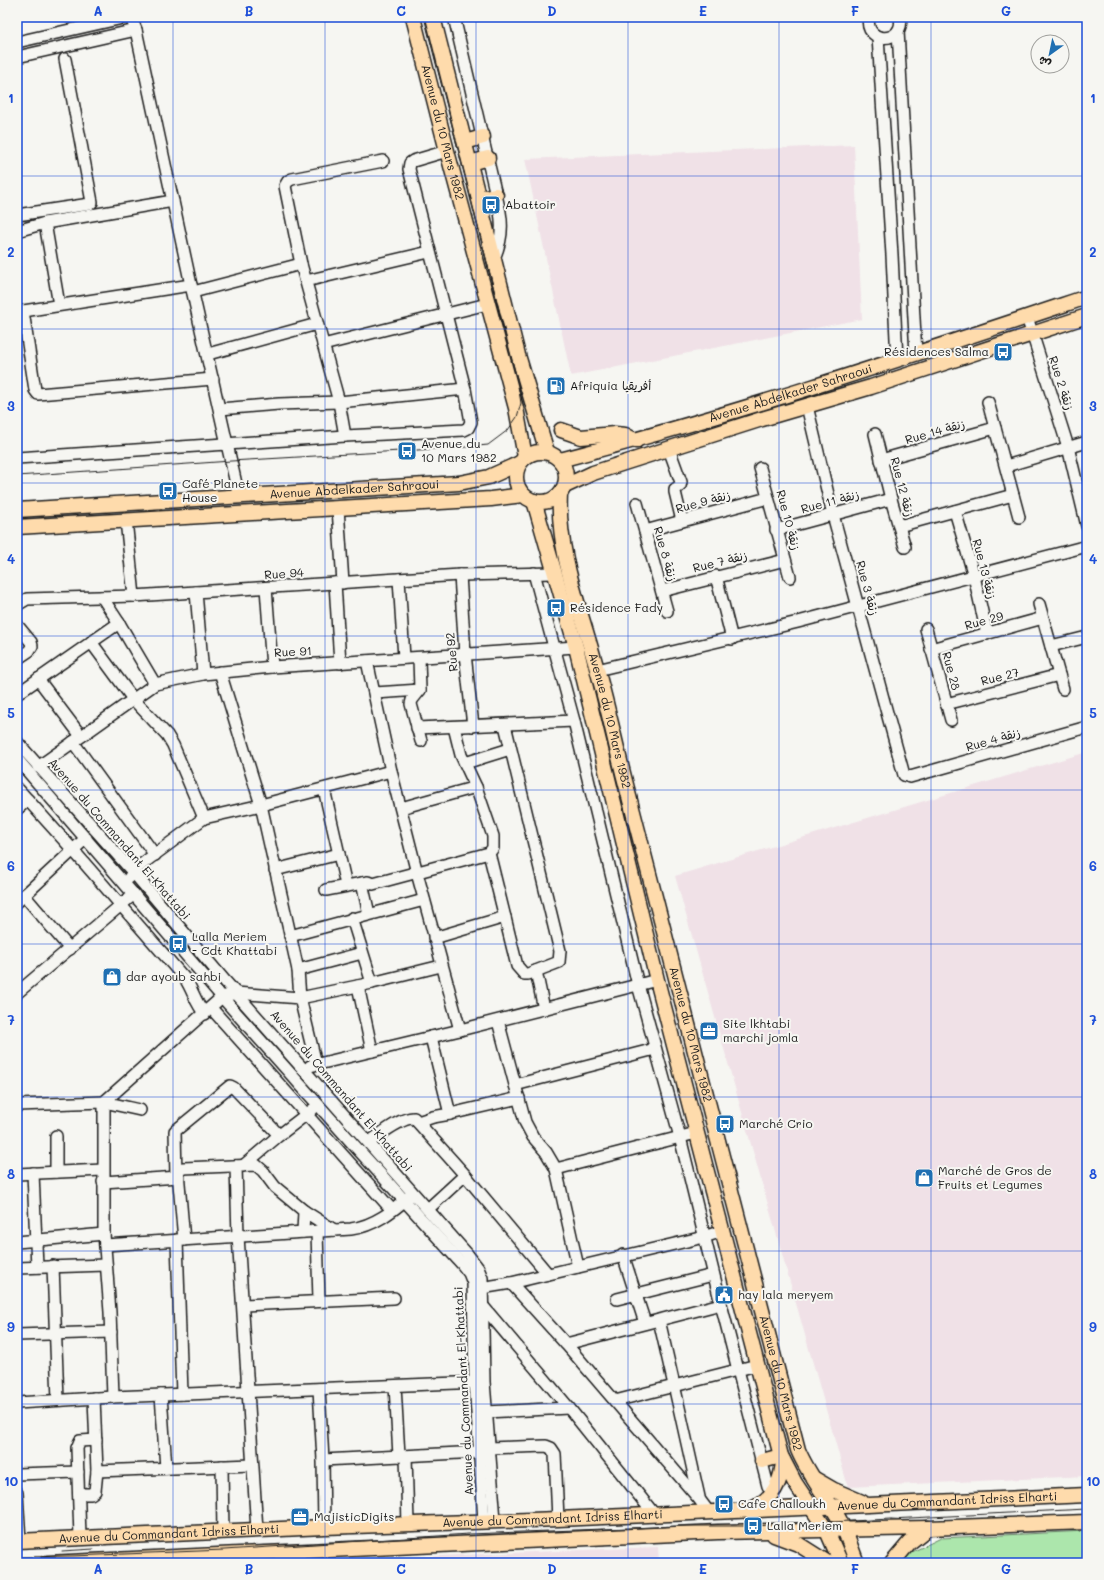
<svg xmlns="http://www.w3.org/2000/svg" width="1104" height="1580" font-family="Mali,'Playpen Sans Arabic',sans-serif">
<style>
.built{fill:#f0e1e7}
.green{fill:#ace6ac;stroke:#648164}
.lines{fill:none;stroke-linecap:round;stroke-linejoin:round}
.minor-casing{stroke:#1c1c1c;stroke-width:14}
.major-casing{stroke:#1c1c1c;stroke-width:17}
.minor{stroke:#f6f6f2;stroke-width:11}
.major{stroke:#fedbac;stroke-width:14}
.tram{stroke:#1c1c1c;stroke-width:1}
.grid{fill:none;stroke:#1d4ed8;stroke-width:1;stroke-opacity:0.55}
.labels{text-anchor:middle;stroke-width:4;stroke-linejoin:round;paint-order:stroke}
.street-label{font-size:12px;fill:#1c1c1c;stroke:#f6f6f2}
.poi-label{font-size:12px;fill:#1c1c1c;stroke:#f6f6f2;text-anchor:start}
.neatline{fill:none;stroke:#1d4ed8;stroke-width:1.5}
.grid-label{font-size:13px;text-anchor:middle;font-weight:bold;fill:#1d4ed8}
</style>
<rect width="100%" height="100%" fill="#f6f6f2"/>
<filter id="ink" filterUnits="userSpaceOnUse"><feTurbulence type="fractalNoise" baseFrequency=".025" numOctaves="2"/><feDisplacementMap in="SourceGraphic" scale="8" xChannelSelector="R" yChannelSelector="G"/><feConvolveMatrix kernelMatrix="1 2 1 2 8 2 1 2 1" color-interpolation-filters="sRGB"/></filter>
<g filter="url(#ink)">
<g class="built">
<polygon points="854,145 862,319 571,376 525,159"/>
<polygon points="1087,752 1087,1476 848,1487 675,876"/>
<polygon points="658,1547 659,1563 264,1563 292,1562"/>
</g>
<polygon class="green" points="1087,1531 1087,1563 902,1563 908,1554 941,1538"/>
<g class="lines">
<defs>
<g id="minor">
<polyline points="131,17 136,30 191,285 239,497"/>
<path d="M454 17 500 212C503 228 501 243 494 258"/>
<path d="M869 17C863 45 906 44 900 17"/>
<polyline points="898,31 916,354"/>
<polyline points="878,37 892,255 897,360"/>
<polyline points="17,42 127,17"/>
<polyline points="17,57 136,30"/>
<polyline points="17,215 90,204 92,202 65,59"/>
<polyline points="45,223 59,305"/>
<polyline points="17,231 45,223 173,201"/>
<polyline points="306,281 429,252"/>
<polyline points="193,292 301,264"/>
<polyline points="23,311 35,390 38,394 213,379"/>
<polyline points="17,312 191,285"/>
<polyline points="1027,317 1068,447 1087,526"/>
<polyline points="323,345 487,304"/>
<polyline points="208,354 317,324"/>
<polyline points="988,402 1019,517"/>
<polyline points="807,406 833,515 904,775 910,777 1087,727"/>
<polyline points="220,409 279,404 339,402 465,389"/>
<polyline points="875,434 891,499 905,547"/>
<polyline points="345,436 339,402 301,264 285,186 288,181 292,179 383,161"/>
<polyline points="669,449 681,482 680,486 675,489 675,492 682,521"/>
<polyline points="17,458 345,436 464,430 468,428 471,422 465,389 409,169 410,163 413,161 447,151"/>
<polyline points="881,460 995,428"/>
<polyline points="1006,466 1087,442"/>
<polyline points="760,468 790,577"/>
<polyline points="637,503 667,611"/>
<polyline points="338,508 343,583"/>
<polyline points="955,511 974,576 987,634"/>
<polyline points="126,520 134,596"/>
<polyline points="899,526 1013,495"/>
<polyline points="776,530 891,499"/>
<polyline points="645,531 768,498"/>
<polyline points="534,573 574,721 638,985 680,1137 721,1304 768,1486"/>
<polyline points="460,575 465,654 473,726"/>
<polyline points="716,576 732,639"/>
<polyline points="399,579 404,658"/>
<polyline points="335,583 340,663"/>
<polyline points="266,588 272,667"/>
<polyline points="662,591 785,560"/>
<polyline points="196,592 203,674"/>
<polyline points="102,597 119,623 155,684"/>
<polyline points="1039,604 1063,689"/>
<polyline points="17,605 27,599 134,596 460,575 555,573"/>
<polyline points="17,625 31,642 32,646 29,651 17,659"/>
<polyline points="926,629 951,720"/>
<polyline points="91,642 133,699 167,735 173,745 204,818"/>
<polyline points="1051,646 1087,637"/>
<polyline points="931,649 1043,618"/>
<polyline points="419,658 420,690 412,700 411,704 421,741"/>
<polyline points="367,661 391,771 417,873 460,1030"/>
<polyline points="597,670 798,622 1087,546"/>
<polyline points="220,672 261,805 298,970 300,998 316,1064"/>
<polyline points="38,679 81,736"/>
<polyline points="375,693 420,690"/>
<polyline points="17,694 119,623"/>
<polyline points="946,704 1059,675"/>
<polyline points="417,728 574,721"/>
<polyline points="17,742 133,872 225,981 468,1255 478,1268 482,1278 484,1382 495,1520"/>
<polyline points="73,742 155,855"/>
<polyline points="17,759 222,997 354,1145 462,1264 469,1273 473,1283 475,1382 484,1521"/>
<polyline points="465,763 510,749"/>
<polyline points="38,767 155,684 203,674 272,667 576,647"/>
<path d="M17 788 73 850 186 980C193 991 196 1004 205 1014"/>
<polyline points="324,789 346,885"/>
<polyline points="401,808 476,787"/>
<polyline points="17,809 28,800"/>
<polyline points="489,853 517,966 524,974 528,974 559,962 560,951 505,725"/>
<polyline points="275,870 339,854"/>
<polyline points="129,878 133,872 146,861 204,818 261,805 391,771"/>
<polyline points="362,883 369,914"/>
<polyline points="326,890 368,882 373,884 489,853 493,848 493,836 476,787 461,755 454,727"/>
<polyline points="24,895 70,949"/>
<polyline points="17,902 86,838"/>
<polyline points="290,936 424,900"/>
<polyline points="434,938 505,917"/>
<polyline points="298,970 362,953"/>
<polyline points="536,971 544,1009"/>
<polyline points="372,983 441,966"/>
<polyline points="358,986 372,1051"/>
<polyline points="17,993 134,894"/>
<polyline points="211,1008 392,1210"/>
<polyline points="498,1021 525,1122 533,1137 546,1152 556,1169 578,1267"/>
<polyline points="310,1066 460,1030 657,980"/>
<polyline points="515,1085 655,1049"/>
<polyline points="17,1105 104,1102 140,1110"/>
<polyline points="450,1114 519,1098"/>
<polyline points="418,1122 433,1117 450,1114 431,1037"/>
<path d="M369 1142C380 1135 401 1117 414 1118L465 1175 548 1274"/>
<polyline points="236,1166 238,1236 257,1530"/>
<polyline points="243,1166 277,1137 312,1110"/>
<polyline points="556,1169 696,1133"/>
<polyline points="56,1172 56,1136"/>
<polyline points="33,1173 37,1267"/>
<polyline points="17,1174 103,1170"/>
<polyline points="176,1177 175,1131 230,1086 234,1088 279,1135"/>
<polyline points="103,1182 179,1177"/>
<polyline points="428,1209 465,1175"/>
<polyline points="304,1211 334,1230"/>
<polyline points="317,1231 319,1301"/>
<polyline points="177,1240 182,1394"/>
<polyline points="184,1240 178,1172 183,1168 256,1165 263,1171 275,1187 304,1211 303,1232"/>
<polyline points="17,1242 104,1234"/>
<path d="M105 1245 351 1229C374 1226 393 1211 410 1196"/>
<polyline points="623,1255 645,1323"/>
<polyline points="53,1266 58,1400"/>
<polyline points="17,1268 106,1265"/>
<polyline points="511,1283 566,1344 699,1499 708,1511"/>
<polyline points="475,1289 511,1283 704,1237 722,1231"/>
<polyline points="617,1299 713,1275"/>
<polyline points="243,1305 394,1298"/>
<polyline points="482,1305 569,1408 654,1514"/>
<polyline points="659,1320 674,1385 699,1497"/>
<polyline points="17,1335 111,1332"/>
<polyline points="566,1344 721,1304"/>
<polyline points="395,1386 399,1456"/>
<polyline points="319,1389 323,1460 324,1527"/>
<polyline points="161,1395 166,1468"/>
<polyline points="113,1397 110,1312 104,1234 104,1102 222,997 236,993 300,998 372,983 352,918"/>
<polyline points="94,1398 97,1471 252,1465"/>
<polyline points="615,1401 757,1365"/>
<polyline points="17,1403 113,1397 481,1382"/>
<polyline points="486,1412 569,1408"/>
<polyline points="489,1448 546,1446 551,1448 555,1454 558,1519"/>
<polyline points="406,1456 408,1524"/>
<polyline points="323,1460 479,1452"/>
<polyline points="222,1466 223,1532"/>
<polyline points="17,1474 78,1472"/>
<polyline points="17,1493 20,1540"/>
<polyline points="79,1494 91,1494 95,1491 97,1471"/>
<polyline points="80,1537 77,1448 80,1441 96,1440"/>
</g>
<g id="major">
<path id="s1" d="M413 17 447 151 516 408 525 457"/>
<polyline points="433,17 518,355 547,452"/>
<polyline points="465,142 483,137"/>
<polyline points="470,163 488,158"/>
<polyline points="479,198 496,195"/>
<polyline points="561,430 581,437 615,434 625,435 636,441"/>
<circle cx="541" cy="477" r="25"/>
<path id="s2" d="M560 460C738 414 913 355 1087 297"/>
<polyline points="565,486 593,473 627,462 762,419 871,387 1087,316"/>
<path id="s3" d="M560 494C557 551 579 605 594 659 606 698 614 738 624 777L798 1450C808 1474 825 1495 838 1517 846 1531 851 1548 857 1563"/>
<polyline points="534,501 576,647 657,980 781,1456 795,1483 827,1531 841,1563"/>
<path id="s4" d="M17 510 459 483 489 477 520 463"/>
<polyline points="17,527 491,499 523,495"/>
<polyline points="762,1461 781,1456"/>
<polyline points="815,1479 834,1490 862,1502"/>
<path d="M752 1509C772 1499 782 1482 783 1460"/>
<polyline points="774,1535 798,1544 828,1563"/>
<path id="s5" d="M17 1541 324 1527 558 1519 1087 1495"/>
<polyline points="47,1563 718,1532 928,1528 1087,1522"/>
<polyline points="892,1563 909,1543 928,1528"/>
</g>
</defs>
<use href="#minor" class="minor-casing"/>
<use href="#major" class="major-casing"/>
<use href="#minor" class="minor"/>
<use href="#major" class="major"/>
<g class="tram">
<polyline points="17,476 231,461 468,447 488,445 508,430 517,417 521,403 517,379 424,17"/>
<polyline points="62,1551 94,1549"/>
<polyline points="17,1557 74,1556 224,1550 468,1534 685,1526 753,1526 1087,1509"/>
</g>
</g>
</g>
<path class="grid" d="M173 17V1563M325 17V1563M476 17V1563M628 17V1563M779 17V1563M931 17V1563M17 176H1087M17 329H1087M17 483H1087M17 636H1087M17 790H1087M17 944H1087M17 1097H1087M17 1251H1087M17 1404H1087"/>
<defs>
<symbol id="bus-square" viewBox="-11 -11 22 22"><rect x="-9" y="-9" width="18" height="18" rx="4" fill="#1f6fb2" stroke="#f6f6f2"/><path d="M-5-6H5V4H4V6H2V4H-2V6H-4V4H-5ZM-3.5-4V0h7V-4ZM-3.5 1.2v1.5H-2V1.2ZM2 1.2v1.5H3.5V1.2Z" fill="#fff"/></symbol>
<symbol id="fuel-square" viewBox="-11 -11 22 22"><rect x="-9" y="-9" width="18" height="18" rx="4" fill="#1f6fb2" stroke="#f6f6f2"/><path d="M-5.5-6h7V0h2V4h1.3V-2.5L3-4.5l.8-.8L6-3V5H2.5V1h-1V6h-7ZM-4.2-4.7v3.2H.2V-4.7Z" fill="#fff"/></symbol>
<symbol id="shop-square" viewBox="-11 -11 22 22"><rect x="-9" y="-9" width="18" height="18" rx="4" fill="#1f6fb2" stroke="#f6f6f2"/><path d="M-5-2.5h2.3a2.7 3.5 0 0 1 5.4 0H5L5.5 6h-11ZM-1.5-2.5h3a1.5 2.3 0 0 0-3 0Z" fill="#fff"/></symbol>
<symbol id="office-square" viewBox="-11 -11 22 22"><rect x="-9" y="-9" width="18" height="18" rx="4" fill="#1f6fb2" stroke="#f6f6f2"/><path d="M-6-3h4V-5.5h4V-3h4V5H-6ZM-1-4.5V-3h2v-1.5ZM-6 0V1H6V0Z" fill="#fff"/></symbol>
<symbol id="civic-square" viewBox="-11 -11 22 22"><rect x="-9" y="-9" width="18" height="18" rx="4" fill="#1f6fb2" stroke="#f6f6f2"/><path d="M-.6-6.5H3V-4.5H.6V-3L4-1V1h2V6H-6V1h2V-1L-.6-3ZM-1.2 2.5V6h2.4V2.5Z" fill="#fff"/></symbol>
</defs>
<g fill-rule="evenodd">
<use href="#bus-square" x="480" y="194" width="22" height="22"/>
<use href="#bus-square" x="992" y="341" width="22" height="22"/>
<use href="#fuel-square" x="545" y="375" width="22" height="22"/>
<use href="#bus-square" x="396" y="440" width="22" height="22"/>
<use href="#bus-square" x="157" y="480" width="22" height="22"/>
<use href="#bus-square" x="545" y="597" width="22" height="22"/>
<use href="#bus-square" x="167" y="933" width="22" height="22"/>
<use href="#shop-square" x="101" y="966" width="22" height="22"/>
<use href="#office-square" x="698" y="1020" width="22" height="22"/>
<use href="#bus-square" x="714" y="1113" width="22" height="22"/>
<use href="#shop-square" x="913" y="1167" width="22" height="22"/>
<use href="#civic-square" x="713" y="1284" width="22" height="22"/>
<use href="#bus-square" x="713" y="1493" width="22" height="22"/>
<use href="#office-square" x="289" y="1506" width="22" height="22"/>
<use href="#bus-square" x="742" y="1515" width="22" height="22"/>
</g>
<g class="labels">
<g class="street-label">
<text dy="4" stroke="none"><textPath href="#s1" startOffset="119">Avenue du 10 Mars 1982</textPath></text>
<text transform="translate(1061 383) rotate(72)" y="4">Rue 2 زنقة</text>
<text dy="4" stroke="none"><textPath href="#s2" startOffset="240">Avenue Abdelkader Sahraoui</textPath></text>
<text transform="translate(935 432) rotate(-16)" y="4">Rue 14 زنقة</text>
<text transform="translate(902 487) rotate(75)" y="4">Rue 12 زنقة</text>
<text dy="4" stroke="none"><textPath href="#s4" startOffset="338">Avenue Abdelkader Sahraoui</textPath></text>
<text transform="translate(703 502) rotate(-15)" y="4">Rue 9 زنقة</text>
<text transform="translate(830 502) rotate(-15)" y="4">Rue 11 زنقة</text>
<text transform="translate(788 520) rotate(75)" y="4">Rue 10 زنقة</text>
<text transform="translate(665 554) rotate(74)" y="4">Rue 8 زنقة</text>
<text transform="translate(720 562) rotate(-14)" y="4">Rue 7 زنقة</text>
<text transform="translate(984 569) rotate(75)" y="4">Rue 13 زنقة</text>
<text transform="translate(284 574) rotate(-4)" y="4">Rue 94</text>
<text transform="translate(867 588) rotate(75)" y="4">Rue 3 زنقة</text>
<text transform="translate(984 621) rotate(-15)" y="4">Rue 29</text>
<text transform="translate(293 652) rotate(-3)" y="4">Rue 91</text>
<text transform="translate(452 652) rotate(-95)" y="4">Rue 92</text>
<text transform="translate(951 671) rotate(75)" y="4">Rue 28</text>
<text transform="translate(1000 677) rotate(-14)" y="4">Rue 27</text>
<text dy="4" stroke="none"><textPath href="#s3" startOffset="233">Avenue du 10 Mars 1982</textPath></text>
<text transform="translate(993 740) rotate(-16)" y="4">Rue 4 زنقة</text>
<text transform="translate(119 839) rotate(49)" y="4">Avenue du Commandant El-Khattabi</text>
<text dy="4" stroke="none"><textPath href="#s3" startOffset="557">Avenue du 10 Mars 1982</textPath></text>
<text transform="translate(341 1091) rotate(49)" y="4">Avenue du Commandant El-Khattabi</text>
<text dy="4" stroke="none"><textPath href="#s3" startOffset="917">Avenue du 10 Mars 1982</textPath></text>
<text transform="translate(464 1391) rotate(-93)" y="4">Avenue du Commandant El-Khattabi</text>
<text dy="4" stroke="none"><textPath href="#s5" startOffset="931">Avenue du Commandant Idriss Elharti</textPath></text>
<text dy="4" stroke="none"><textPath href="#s5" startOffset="536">Avenue du Commandant Idriss Elharti</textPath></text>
<text dy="4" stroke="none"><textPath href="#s5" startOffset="152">Avenue du Commandant Idriss Elharti</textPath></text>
</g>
<g class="poi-label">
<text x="505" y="209">Abattoir</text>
<text x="989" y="356" text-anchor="end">Résidences Salma</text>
<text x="570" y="390">Afriquia أفريقيا</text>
<text x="421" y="448">Avenue du<tspan x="421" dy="14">10 Mars 1982</tspan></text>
<text x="182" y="488">Café Planete<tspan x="182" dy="14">House</tspan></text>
<text x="570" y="612">Résidence Fady</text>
<text x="192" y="941">Lalla Meriem<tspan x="192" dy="14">- Cdt Khattabi</tspan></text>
<text x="126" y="981">dar ayoub sahbi</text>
<text x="723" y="1028">Site lkhtabi<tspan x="723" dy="14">marchi jomla</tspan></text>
<text x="739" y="1128">Marché Crio</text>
<text x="938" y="1175">Marché de Gros de<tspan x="938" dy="14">Fruits et Legumes</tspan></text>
<text x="738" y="1299">hay lala meryem</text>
<text x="738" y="1508">Cafe Challoukh</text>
<text x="314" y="1521">MajisticDigits</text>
<text x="767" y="1530">Lalla Meriem</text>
</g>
</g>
<rect width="1104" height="1580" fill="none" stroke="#f6f6f2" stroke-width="44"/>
<g transform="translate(1050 54) rotate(213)"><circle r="19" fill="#f6f6f2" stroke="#9f9f9c"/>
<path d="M0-3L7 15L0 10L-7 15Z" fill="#1f6fb2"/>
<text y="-6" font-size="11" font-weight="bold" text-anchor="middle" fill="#1c1c1c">ش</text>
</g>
<rect x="22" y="22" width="1060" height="1536" class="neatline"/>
<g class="grid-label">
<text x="98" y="16">A</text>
<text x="249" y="16">B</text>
<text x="401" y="16">C</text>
<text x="552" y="16">D</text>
<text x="703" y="16">E</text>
<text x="855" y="16">F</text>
<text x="1006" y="16">G</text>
<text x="11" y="103">1</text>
<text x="1093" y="103">1</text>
<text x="11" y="257">2</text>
<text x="1093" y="257">2</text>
<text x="11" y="411">3</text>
<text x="1093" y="411">3</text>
<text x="11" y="564">4</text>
<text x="1093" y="564">4</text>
<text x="11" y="718">5</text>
<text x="1093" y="718">5</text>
<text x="11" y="871">6</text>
<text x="1093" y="871">6</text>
<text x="11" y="1025">7</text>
<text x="1093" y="1025">7</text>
<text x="11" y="1179">8</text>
<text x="1093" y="1179">8</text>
<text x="11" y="1332">9</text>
<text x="1093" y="1332">9</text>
<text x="11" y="1486">10</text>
<text x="1093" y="1486">10</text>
<text x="98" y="1574">A</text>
<text x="249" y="1574">B</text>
<text x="401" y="1574">C</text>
<text x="552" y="1574">D</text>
<text x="703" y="1574">E</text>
<text x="855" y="1574">F</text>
<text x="1006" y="1574">G</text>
</g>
</svg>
